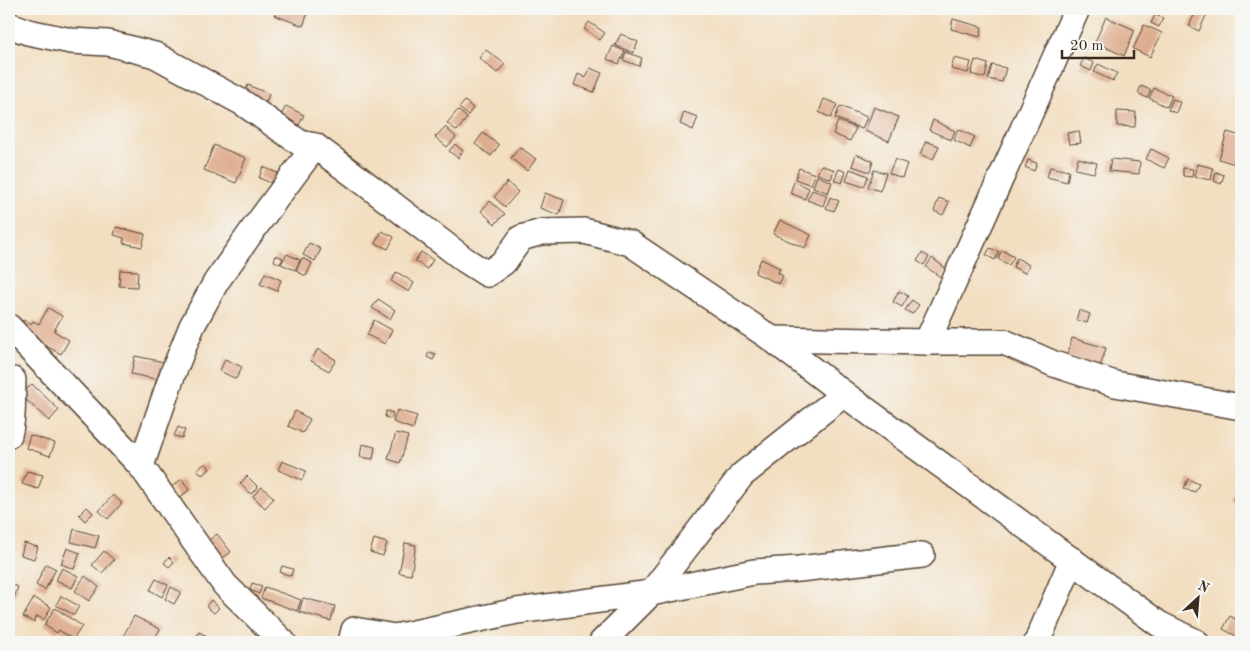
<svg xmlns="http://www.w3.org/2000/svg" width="1250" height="651" font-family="'Old Standard TT',serif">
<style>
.building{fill:#dead90}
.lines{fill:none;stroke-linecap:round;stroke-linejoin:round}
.minor-casing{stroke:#564536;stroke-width:28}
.minor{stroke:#fff;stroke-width:25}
</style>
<rect width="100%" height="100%" fill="#f6f6f2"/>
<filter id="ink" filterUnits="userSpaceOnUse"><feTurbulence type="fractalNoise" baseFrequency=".02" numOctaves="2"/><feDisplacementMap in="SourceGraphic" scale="10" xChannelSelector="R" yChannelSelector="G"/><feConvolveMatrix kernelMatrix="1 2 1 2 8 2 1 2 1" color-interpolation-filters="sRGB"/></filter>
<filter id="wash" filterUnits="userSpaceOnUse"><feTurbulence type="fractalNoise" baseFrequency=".0096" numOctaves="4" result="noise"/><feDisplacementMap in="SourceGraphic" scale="20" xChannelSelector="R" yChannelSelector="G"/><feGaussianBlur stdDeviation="1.12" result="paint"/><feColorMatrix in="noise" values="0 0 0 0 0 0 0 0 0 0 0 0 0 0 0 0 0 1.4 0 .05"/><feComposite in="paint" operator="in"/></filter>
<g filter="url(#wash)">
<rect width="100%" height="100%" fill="#f2dec0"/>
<g id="blocks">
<g class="building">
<polygon points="277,9 306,9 309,10 303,26 274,15"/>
<polygon points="1197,9 1209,9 1199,31 1189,26"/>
<polygon points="1155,15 1163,18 1159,27 1151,23"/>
<polygon points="1106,17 1135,30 1124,56 1095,42"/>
<polygon points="953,19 982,27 980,37 951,29"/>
<polygon points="589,22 605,33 600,40 584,29"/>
<polygon points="1144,25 1162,33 1150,57 1133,49"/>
<polygon points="621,34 638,42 633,53 615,45"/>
<polygon points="613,46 625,51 619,64 607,59"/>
<polygon points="486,50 505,64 497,73 479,58"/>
<polygon points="626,52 642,58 639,66 623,60"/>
<polygon points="954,58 971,62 968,73 951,69"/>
<polygon points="1084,58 1094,63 1091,71 1080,66"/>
<polygon points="975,60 988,64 985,78 971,74"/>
<polygon points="1098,64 1117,73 1113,81 1094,72"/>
<polygon points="992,65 1006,68 1002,82 988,79"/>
<polygon points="590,68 602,73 594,92 574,85 578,74 586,78"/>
<polygon points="248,85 269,94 265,105 243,96"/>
<polygon points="1141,86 1151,90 1147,98 1138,93"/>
<polygon points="1154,88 1172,96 1167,107 1149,98"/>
<polygon points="824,99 837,104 831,118 819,112"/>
<polygon points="1173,99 1180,102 1176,113 1168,110"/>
<polygon points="465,101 473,108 468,115 459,108"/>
<polygon points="286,106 304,115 299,125 281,116"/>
<polygon points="840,106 867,117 862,129 835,118"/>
<polygon points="874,107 899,117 889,141 865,131"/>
<polygon points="458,110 467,118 457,131 447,123"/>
<polygon points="1117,111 1136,112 1135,127 1117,126"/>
<polygon points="684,112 698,117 693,130 680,124"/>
<polygon points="933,120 955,131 951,140 929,130"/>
<polygon points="838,121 856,128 850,141 833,134"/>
<polygon points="445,127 456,137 447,147 435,137"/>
<polygon points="958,129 975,137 970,148 954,140"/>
<polygon points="1079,131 1081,143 1069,144 1067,133"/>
<polygon points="1227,132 1241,136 1241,166 1219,159"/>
<polygon points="483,133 499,145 491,156 475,144"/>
<polygon points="926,141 939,146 933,160 920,154"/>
<polygon points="455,144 463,151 458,158 449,151"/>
<polygon points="214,145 246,158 236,183 204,170"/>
<polygon points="520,147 536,159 527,171 511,158"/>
<polygon points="1151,149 1169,158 1164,168 1146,159"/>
<polygon points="856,154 873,161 870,172 852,166"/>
<polygon points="1078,158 1097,163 1094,173 1075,169"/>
<polygon points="895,159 907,164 902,178 889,173"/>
<polygon points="1111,159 1140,162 1139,174 1109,171"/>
<polygon points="1028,160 1037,163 1034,171 1025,167"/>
<polygon points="1197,164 1213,168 1211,180 1194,177"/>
<polygon points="821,165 834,170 831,179 817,174"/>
<polygon points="263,167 280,174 276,185 259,178"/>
<polygon points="1050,167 1069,171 1067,182 1047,177"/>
<polygon points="799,168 815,174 811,185 795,179"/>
<polygon points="1183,168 1193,169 1192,177 1183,176"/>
<polygon points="839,169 846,172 842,183 834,180"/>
<polygon points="850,169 868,176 864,187 846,181"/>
<polygon points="874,170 886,173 880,191 868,187"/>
<polygon points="1216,172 1224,175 1221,184 1214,181"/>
<polygon points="817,176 832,182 828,193 813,187"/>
<polygon points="507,182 518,192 505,207 494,197"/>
<polygon points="794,182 809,188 805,199 790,193"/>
<polygon points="812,190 827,195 823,206 807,200"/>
<polygon points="545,193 564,200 559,215 540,208"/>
<polygon points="830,197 839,201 834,211 826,208"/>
<polygon points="939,198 949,202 943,215 934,211"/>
<polygon points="490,201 505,214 495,224 481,211"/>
<polygon points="780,220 811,235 805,248 773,234"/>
<polygon points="116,227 145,234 142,247 123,243 124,238 114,235"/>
<polygon points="382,231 394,237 388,249 375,243"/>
<polygon points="309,243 321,249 315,261 303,255"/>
<polygon points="990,248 999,252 995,260 986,255"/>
<polygon points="1002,250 1014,257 1009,265 998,259"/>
<polygon points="421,252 433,260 427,269 415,261"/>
<polygon points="922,253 929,257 924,265 917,261"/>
<polygon points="287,254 300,260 295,270 281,264"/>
<polygon points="276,255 283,258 280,264 274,261"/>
<polygon points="302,258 312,263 306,276 296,271"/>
<polygon points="932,258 948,270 942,278 926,267"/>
<polygon points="1017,258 1029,265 1025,273 1013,267"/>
<polygon points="761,259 780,268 778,273 783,276 779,284 755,273"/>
<polygon points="120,270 138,271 137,287 119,286"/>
<polygon points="397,272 414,283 409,292 391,281"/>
<polygon points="265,273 281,280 277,291 260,284"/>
<polygon points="899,291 908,296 902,307 893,302"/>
<polygon points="378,299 395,310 390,319 372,308"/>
<polygon points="912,300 919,305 912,314 905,310"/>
<polygon points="48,308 62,316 54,331 69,340 61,354 17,331 23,320 31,324 33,321 39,324"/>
<polygon points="1079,310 1090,314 1087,323 1076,320"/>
<polygon points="374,320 392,330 385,344 367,335"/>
<polygon points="1072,338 1106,348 1100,367 1067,357"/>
<polygon points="318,349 336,360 329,371 311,361"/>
<polygon points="429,352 436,354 433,360 427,357"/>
<polygon points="135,356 164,362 160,380 131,374"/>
<polygon points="225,359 242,367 236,379 220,371"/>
<polygon points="32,384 59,410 49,421 21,395"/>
<polygon points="397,410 417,416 413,429 393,422"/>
<polygon points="295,411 310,419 303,433 288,426"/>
<polygon points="386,411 393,413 392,419 385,417"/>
<polygon points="178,427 185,430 182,438 174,436"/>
<polygon points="396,433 408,436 400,463 388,459"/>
<polygon points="30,435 55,443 50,456 26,448"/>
<polygon points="362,444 375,447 373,459 360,457"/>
<polygon points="282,461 306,471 302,480 278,470"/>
<polygon points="206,463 210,469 202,475 197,469"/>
<polygon points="27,471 43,475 38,489 22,484"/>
<polygon points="247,476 258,487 251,494 240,484"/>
<polygon points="182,479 189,490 179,498 171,487"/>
<polygon points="1188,479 1199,484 1195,492 1184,488"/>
<polygon points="1241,483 1241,505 1233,501"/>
<polygon points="262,487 274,498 265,508 253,496"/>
<polygon points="113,495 122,503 108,519 99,511"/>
<polygon points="87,507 93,513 85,521 79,515"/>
<polygon points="74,529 99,536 95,548 71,542"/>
<polygon points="217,534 231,552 219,561 205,543"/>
<polygon points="374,539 387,543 383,556 370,552"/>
<polygon points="24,543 38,547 34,559 21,555"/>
<polygon points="405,543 416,545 411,575 399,573"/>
<polygon points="67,548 80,553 74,569 61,564"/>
<polygon points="104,551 114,560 102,573 92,565"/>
<polygon points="169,557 174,562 169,567 164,563"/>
<polygon points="46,564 56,569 45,590 36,585"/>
<polygon points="282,566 293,569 291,576 280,572"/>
<polygon points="62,568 78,576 72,588 56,580"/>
<polygon points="85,576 99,587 89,601 75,591"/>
<polygon points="156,579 168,585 162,597 150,590"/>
<polygon points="9,583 18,587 14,598 9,596"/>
<polygon points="252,583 262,586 259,594 250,590"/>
<polygon points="171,587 181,592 174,604 165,599"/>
<polygon points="265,587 301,600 297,611 261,598"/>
<polygon points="61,596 79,606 74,615 56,605"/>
<polygon points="34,598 51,607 44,620 37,616 34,622 23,617"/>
<polygon points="303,598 335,606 331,621 299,612"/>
<polygon points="211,600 219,608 214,613 206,606"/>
<polygon points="55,608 82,626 73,640 59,630 57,633 44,625"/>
<polygon points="134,616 160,629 154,640 159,642 120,642"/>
<polygon points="1230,616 1241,622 1241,636 1240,638 1223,629"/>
<polygon points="199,632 207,636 204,642 194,642"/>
</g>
</g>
</g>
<g filter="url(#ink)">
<use href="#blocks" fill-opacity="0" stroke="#564536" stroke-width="1"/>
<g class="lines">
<defs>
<g id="minor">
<polyline points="9,25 28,32 71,41 108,43 155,55 243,103 300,143 315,146 361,180 465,260 487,274 504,262 521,238 542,232 584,231 630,243 772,339 844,394 1159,624 1196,642"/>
<polyline points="9,327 141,466 225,585 283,642"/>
<polyline points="772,339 927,342 1004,342 1054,364 1115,384 1241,407"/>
<polyline points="927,342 1077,9"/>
<path d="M9 435C14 417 12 399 13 380"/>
<polyline points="141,466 173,373 192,326 216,282 255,227 315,146"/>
<polyline points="351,642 354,630 395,637 517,611 651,593 754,572 799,569 922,555"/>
<polyline points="602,642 651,593 742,475 844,394"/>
<polyline points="1037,642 1072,560"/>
</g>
</defs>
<use href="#minor" class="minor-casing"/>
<use href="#minor" class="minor"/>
</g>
</g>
<rect width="1250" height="651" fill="none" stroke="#f6f6f2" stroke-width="30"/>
<g transform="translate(1198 598) rotate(26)" stroke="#f6f6f2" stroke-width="4" paint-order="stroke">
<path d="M0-4L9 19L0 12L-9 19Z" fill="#3b2a1e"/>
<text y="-8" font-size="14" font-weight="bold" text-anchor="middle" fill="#3b2a1e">N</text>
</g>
<path d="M1062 50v8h72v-8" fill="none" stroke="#3b2a1e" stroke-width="2.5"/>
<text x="1070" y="50" font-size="15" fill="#3b2a1e" stroke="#f6f6f2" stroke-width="4" paint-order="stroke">20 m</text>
</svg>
